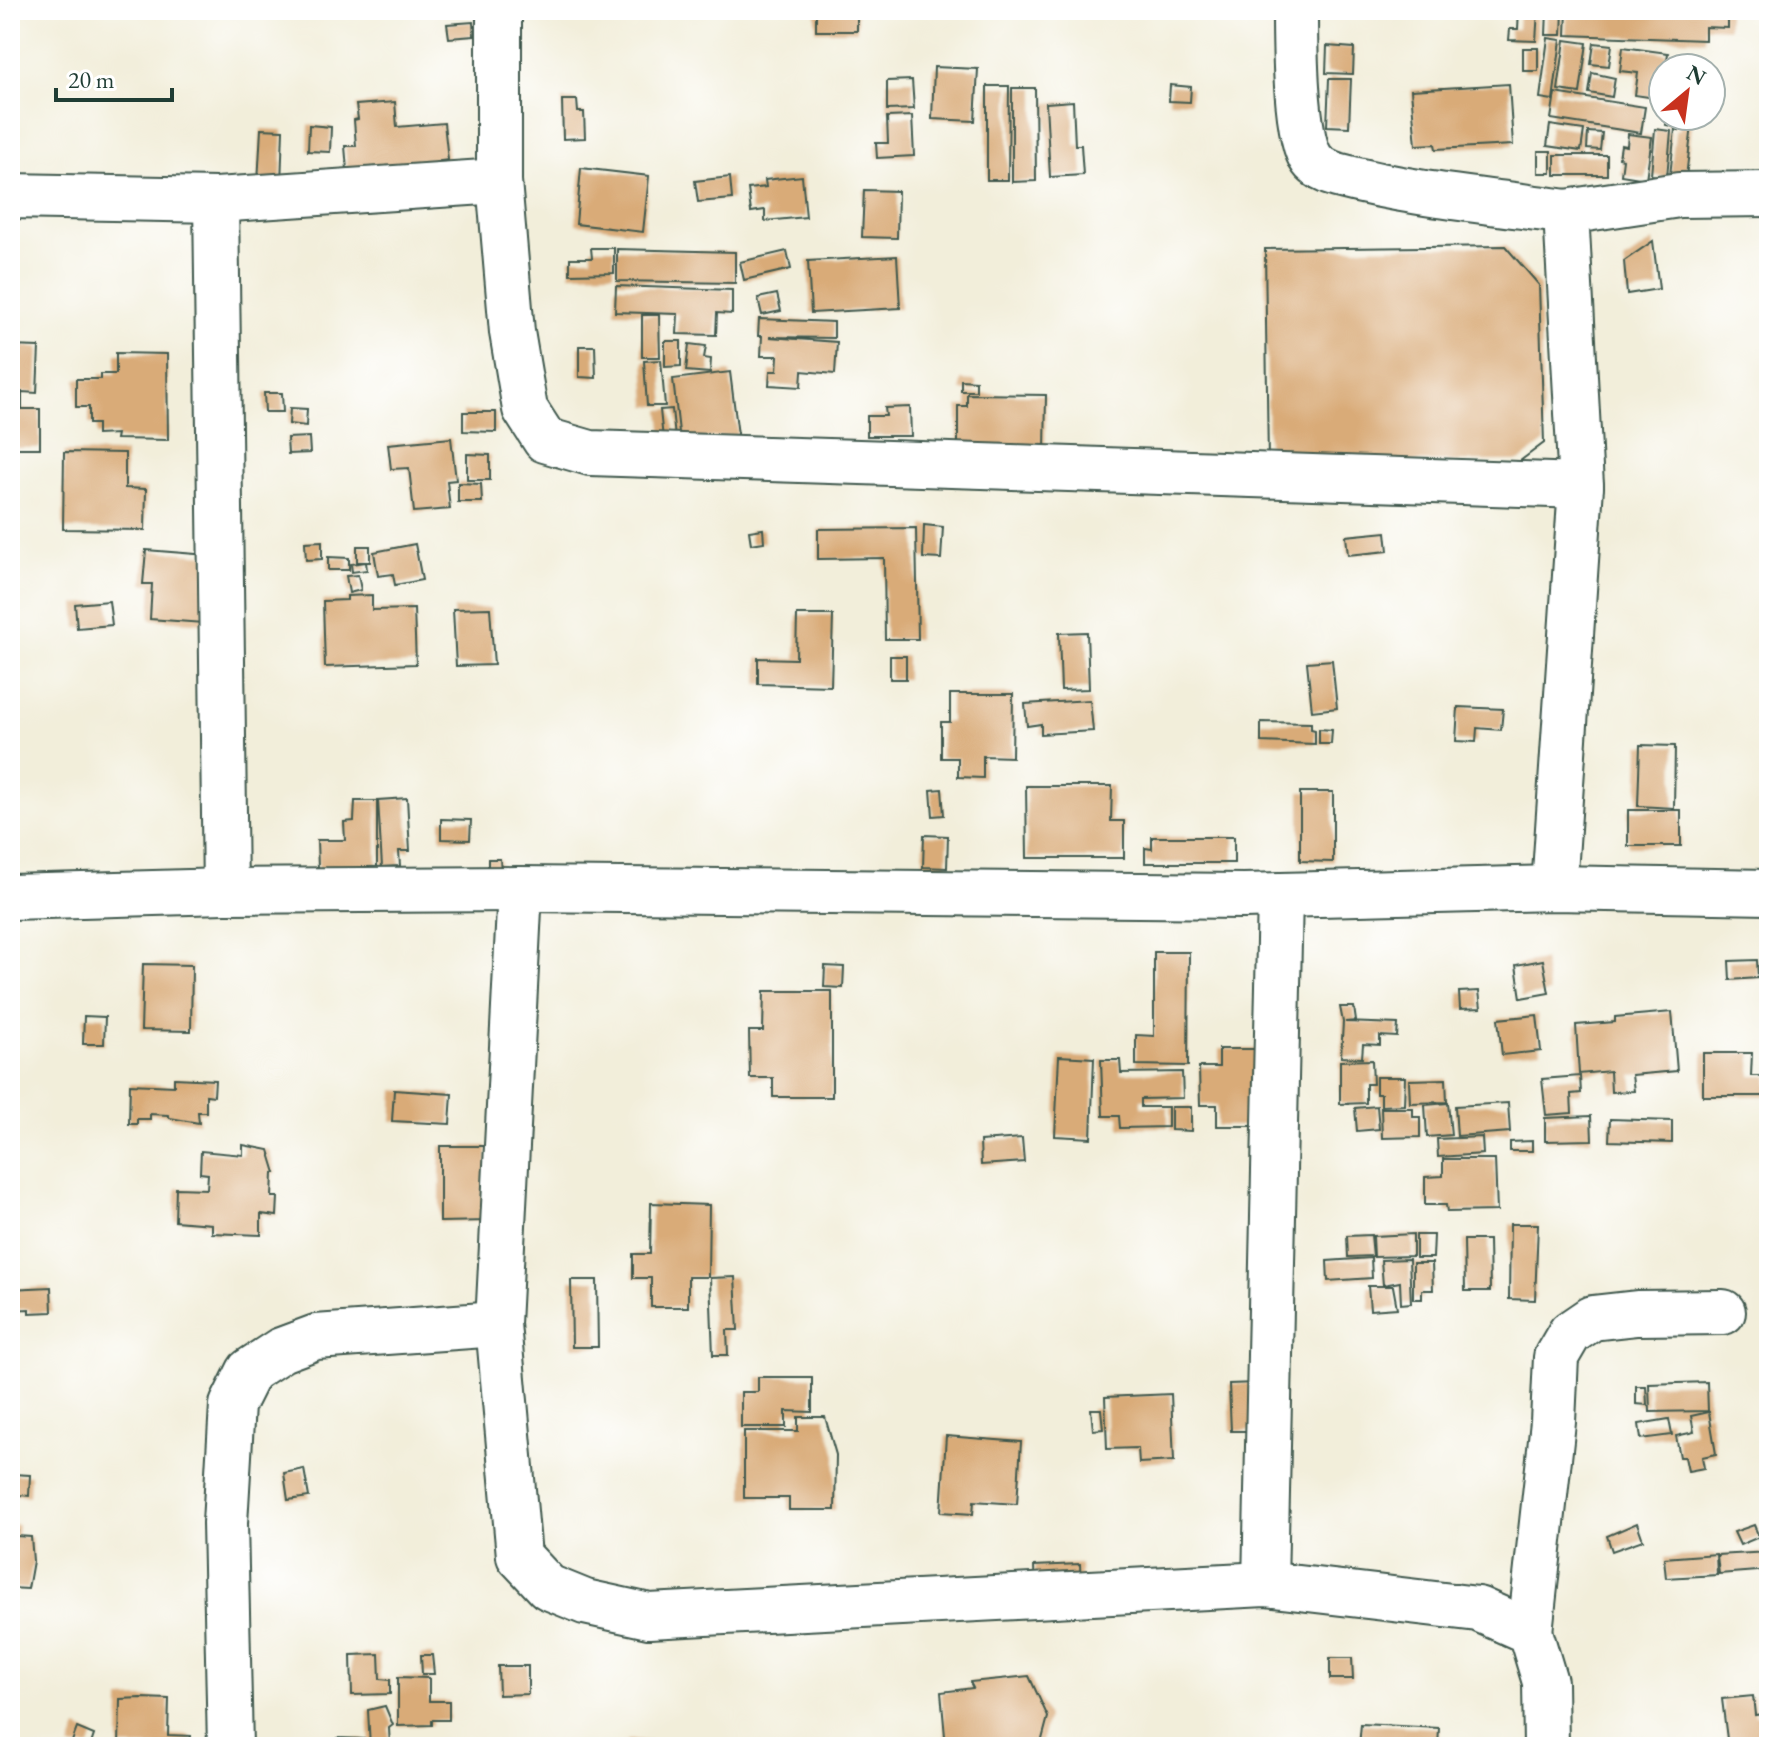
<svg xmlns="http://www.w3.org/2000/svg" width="1779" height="1757" font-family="'EB Garamond',serif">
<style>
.building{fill:#d9ab78}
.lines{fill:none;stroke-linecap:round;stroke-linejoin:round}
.street-casing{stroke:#3f584d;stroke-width:48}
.street{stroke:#fff;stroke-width:44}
</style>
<rect width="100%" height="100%" fill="#fff"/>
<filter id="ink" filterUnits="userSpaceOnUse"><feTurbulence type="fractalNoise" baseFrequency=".0125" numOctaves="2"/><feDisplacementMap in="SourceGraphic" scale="16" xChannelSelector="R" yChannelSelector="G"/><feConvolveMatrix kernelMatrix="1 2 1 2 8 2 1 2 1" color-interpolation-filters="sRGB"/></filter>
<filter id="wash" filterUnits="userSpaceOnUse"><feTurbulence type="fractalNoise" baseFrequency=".006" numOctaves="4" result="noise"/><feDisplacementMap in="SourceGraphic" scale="32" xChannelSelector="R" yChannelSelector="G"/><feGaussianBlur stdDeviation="1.8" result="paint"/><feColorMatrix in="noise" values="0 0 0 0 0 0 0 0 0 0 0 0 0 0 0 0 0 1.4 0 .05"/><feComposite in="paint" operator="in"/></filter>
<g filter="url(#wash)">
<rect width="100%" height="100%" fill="#f2eeda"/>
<g id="blocks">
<g class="building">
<rect x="816" y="10" width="41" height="21"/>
<polygon points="1519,10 1538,10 1536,41 1509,40 1510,29 1518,29"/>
<polygon points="1547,10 1563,10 1562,35 1546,35"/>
<polygon points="1567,10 1728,10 1728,28 1705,27 1705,40 1566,35"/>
<polygon points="473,22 474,36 449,38 447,24"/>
<polygon points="1548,38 1561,40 1553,100 1540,98"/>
<polygon points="1565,40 1587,43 1580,93 1558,90"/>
<polygon points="1594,43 1612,45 1609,66 1591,64"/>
<polygon points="1327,46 1354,48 1353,74 1326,73"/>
<polygon points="1623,47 1668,53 1666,68 1663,68 1662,99 1635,95 1638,73 1620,71"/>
<rect x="1523" y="48" width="15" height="23"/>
<polygon points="1677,55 1703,59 1701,68 1675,68"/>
<polygon points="934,67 978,69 975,121 932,119"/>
<polygon points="1592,73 1615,78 1612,97 1589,93"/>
<polygon points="1329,79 1351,79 1349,127 1327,126"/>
<polygon points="912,80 914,109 887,110 887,81"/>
<polygon points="1509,84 1513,145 1436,149 1435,144 1416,145 1411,90"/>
<polygon points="1170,85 1191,87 1190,102 1169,101"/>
<polygon points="987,86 1009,86 1008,180 987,180"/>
<polygon points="1012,88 1035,88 1036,181 1012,182"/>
<polygon points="1555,93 1645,107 1641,133 1551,119"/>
<polygon points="562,100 577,100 578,112 584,112 585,138 563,139"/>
<polygon points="1073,101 1075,145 1081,145 1083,175 1050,177 1046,103"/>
<polygon points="395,102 397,127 444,123 448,160 440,161 441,172 348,182 345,146 356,146 354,120 358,119 356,105"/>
<polygon points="912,116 914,156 877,158 876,143 888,143 887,117"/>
<polygon points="1667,116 1693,116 1693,121 1677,118 1676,127 1666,125"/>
<polygon points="1679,124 1692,125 1686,177 1670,176 1675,129 1679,130"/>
<polygon points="309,125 331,127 330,152 308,151"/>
<polygon points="1550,125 1584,130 1581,151 1547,146"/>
<polygon points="261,129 283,130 281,184 258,183"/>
<polygon points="1655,129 1671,131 1667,177 1651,175"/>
<polygon points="1588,132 1602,133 1600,150 1587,149"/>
<polygon points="1628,134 1652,137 1646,179 1621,175 1623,159 1619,158 1621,145 1627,146"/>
<rect x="1538" y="151" width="13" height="22"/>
<rect x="1555" y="155" width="52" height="20"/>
<polygon points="581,168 649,176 643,232 576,224"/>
<polygon points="802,176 806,217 765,221 765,210 751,212 748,189 766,187 765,180"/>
<polygon points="730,177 732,199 698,202 695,181"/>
<polygon points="864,190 898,191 897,238 862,237"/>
<polygon points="1653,241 1659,289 1627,294 1624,261"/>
<polygon points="1505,246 1539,285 1544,443 1520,461 1268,463 1265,249"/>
<polygon points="591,248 614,248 614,273 570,274 570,258 592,258"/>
<polygon points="617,249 735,252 735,283 617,281"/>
<polygon points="787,251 791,269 744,280 740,262"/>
<polygon points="897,256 900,308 811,313 808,261"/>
<polygon points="616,286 732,290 732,314 717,313 716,335 677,334 678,314 615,312"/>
<polygon points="777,294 781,311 762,315 758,298"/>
<polygon points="642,315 659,315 660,357 642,357"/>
<polygon points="759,319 834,322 834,338 769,337 837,342 835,374 802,371 801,387 769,385 770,371 777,371 778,356 761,356 762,336 758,336"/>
<polygon points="665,341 681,341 681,366 665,367"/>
<polygon points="689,344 706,346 704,358 711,359 710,373 686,371"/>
<polygon points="10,346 39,347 37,393 22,392 22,407 10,406"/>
<polygon points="579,346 595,346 596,378 579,377"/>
<polygon points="116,353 167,354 168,440 116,439 117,434 97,435 97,424 89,424 89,407 76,407 76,379 100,379 100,374 116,374"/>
<polygon points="661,360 665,406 647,406 644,361"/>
<polygon points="730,372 738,435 680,441 673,379"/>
<polygon points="961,380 976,381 976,391 961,391"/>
<polygon points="264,393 282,393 283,412 265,412"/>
<polygon points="967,394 1046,395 1045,450 958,449 958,406 967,406"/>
<polygon points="910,407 911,436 867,436 867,416 886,416 885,408"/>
<polygon points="290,408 307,409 306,426 289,424"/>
<rect x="10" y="409" width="30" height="39"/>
<polygon points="672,409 675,438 663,439 660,410"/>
<polygon points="463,412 496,412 496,432 463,431"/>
<polygon points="309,437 310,453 288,454 287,438"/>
<polygon points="451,438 456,480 447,481 450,509 414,512 409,468 391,469 388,444"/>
<polygon points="64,452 125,453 125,488 146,489 145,530 63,529"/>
<polygon points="467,454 490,455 490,480 467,480"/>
<polygon points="458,483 481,484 482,502 458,502"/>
<polygon points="924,525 943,527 941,559 923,558"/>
<polygon points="916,528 918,639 885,639 884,558 818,559 818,529"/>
<polygon points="763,529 764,542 751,544 749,531"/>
<polygon points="1386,532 1388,551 1348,555 1346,536"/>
<polygon points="322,541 322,559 306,560 305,542"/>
<polygon points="415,544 422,580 395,585 393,574 378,576 374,552"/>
<rect x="357" y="546" width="13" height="16"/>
<polygon points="146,550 208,555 203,623 150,619 152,584 143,584"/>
<polygon points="328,557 349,558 349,570 328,570"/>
<polygon points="366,562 367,570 352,572 351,564"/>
<polygon points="358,575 361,590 349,593 346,576"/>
<polygon points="372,595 372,610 414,609 416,664 325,667 323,601 347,600 347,596"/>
<polygon points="109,601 112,625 77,628 75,604"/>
<polygon points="490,608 494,665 456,666 453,609"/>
<polygon points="797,615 833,615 831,686 758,684 758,658 796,659"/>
<polygon points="1087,632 1089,689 1061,690 1059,633"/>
<rect x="890" y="656" width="16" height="23"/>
<polygon points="1332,660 1337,708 1312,711 1307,662"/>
<polygon points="950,694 1013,694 1012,757 983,756 983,778 958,777 958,758 941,758 941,722 950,722"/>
<polygon points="1090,700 1093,731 1041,734 1041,724 1027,726 1025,704"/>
<polygon points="1458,707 1503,709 1501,730 1477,728 1476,742 1456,741"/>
<polygon points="1261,722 1311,723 1311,729 1315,730 1315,744 1261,742"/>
<polygon points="1319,729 1332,730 1331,744 1319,744"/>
<polygon points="1640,745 1675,746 1674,808 1638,806"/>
<polygon points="1026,786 1112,786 1111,821 1124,821 1124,858 1027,858"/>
<polygon points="942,789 944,815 933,816 931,790"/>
<polygon points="1300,792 1333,792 1333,862 1300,861"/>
<polygon points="407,798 410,851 399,851 400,866 382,867 378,800"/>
<polygon points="355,801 377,801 377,869 318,868 317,840 345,840 344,822 354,821"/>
<rect x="1628" y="810" width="53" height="36"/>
<polygon points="441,819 471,820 470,840 441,839"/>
<polygon points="924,835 948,836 947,868 923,867"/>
<polygon points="1152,837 1234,837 1234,863 1145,863 1145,848 1152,849"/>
<polygon points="488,859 500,859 501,871 488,871"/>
<polygon points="1154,952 1189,952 1188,1066 1136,1065 1136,1035 1154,1036"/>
<polygon points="1543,960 1549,993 1521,998 1516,965"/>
<polygon points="1757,960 1758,978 1730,980 1729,961"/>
<polygon points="143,964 192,965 191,1031 141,1030"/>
<polygon points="825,966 844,967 843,988 824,987"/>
<polygon points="764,991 832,991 832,1097 773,1097 773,1078 750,1078 749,1031 763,1031"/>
<polygon points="1479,991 1481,1008 1460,1009 1459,992"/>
<polygon points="1340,1007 1354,1007 1356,1021 1345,1022 1398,1024 1397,1037 1380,1036 1380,1045 1363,1044 1362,1058 1341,1057 1343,1022"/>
<polygon points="1672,1012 1677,1071 1632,1075 1634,1091 1611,1092 1610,1071 1579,1074 1576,1025 1615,1022 1615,1017"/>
<polygon points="1537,1015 1541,1051 1502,1055 1498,1019"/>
<polygon points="84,1016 105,1017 104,1044 83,1044"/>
<polygon points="1219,1049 1256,1049 1259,1126 1217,1126 1217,1105 1200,1105 1199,1067 1219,1067"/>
<polygon points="1703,1053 1752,1053 1751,1076 1768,1076 1768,1096 1703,1096"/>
<polygon points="1059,1056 1094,1058 1091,1138 1055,1136"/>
<polygon points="1101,1060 1120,1060 1121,1073 1182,1072 1183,1098 1141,1099 1141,1107 1168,1107 1168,1127 1120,1128 1119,1116 1103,1116"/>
<polygon points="1372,1060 1373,1084 1366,1084 1366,1103 1340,1104 1340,1061"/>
<polygon points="1580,1076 1581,1093 1571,1094 1572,1113 1546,1115 1542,1079"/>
<polygon points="1376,1077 1405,1077 1404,1105 1381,1106 1381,1094 1376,1094"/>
<polygon points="174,1078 215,1080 214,1096 206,1095 206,1112 198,1112 199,1123 170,1118 168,1115 150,1114 150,1119 137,1119 137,1124 129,1124 130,1084 174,1086"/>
<polygon points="1446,1079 1447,1102 1410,1103 1409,1080"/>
<polygon points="394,1090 452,1094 450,1124 392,1121"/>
<polygon points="1448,1103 1451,1135 1427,1137 1425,1105"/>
<polygon points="1508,1103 1510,1132 1457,1136 1455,1106"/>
<polygon points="1377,1106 1379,1129 1357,1131 1355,1108"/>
<polygon points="1171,1107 1191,1107 1191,1131 1171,1130"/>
<polygon points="1381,1108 1413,1108 1413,1117 1420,1117 1420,1137 1382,1138"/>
<polygon points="1591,1116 1592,1140 1545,1141 1545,1118"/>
<polygon points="1610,1119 1672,1121 1672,1143 1609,1141"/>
<polygon points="1482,1137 1483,1154 1438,1157 1437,1139"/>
<polygon points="1022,1138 1024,1162 981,1165 980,1141"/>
<polygon points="1532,1141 1532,1151 1510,1151 1510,1142"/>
<polygon points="243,1145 269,1150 276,1173 273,1173 272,1197 278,1197 277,1216 261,1214 261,1235 212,1233 212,1224 175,1221 176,1188 207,1189 208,1174 200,1173 201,1151 243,1155"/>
<polygon points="440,1146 487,1146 488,1221 440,1222"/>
<polygon points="1443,1159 1495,1159 1497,1211 1447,1212 1446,1205 1425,1205 1425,1177 1443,1176"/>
<polygon points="651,1203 709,1205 708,1277 688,1277 688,1307 651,1307 651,1278 633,1278 633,1254 650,1254"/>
<polygon points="1510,1224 1538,1224 1535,1300 1509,1299"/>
<polygon points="1413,1234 1413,1256 1374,1257 1373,1236"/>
<polygon points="1371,1235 1373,1256 1348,1257 1347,1236"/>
<polygon points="1416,1235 1434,1235 1433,1258 1416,1258"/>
<polygon points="1464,1240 1489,1240 1490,1291 1465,1291"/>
<polygon points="1371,1258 1372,1278 1328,1281 1327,1261"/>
<polygon points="1409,1259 1411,1303 1401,1304 1400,1282 1383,1285 1381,1260"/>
<polygon points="1413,1263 1432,1263 1433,1290 1422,1290 1422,1299 1413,1299"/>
<polygon points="735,1277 738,1330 727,1330 728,1355 713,1355 710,1278"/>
<polygon points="571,1280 597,1280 598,1347 572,1347"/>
<polygon points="1368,1286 1393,1286 1397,1308 1370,1310"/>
<polygon points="51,1287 52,1312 29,1313 29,1309 10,1310 10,1289"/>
<polygon points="758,1377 812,1377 812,1412 786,1411 786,1427 741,1427 741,1392 758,1392"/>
<polygon points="1707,1382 1708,1411 1650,1412 1649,1384"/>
<polygon points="1256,1383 1257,1431 1231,1431 1229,1384"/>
<polygon points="1636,1386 1646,1386 1647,1405 1636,1404"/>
<polygon points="1171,1394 1174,1461 1139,1463 1138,1448 1107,1449 1105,1397"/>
<polygon points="1091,1409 1101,1409 1103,1429 1093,1430"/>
<polygon points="1709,1412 1716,1454 1702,1457 1704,1468 1688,1471 1685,1457 1680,1457 1676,1436 1694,1432 1691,1416"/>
<polygon points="798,1417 825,1417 836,1455 835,1510 789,1510 789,1498 744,1498 744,1431 798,1431"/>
<polygon points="1669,1419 1672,1435 1641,1439 1639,1424"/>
<polygon points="946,1436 1021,1442 1017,1504 974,1501 973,1514 941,1512"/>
<polygon points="304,1469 309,1497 288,1500 284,1473"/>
<polygon points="12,1474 30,1475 29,1496 10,1494"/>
<polygon points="1637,1523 1643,1540 1612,1551 1607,1536"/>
<polygon points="10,1524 18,1525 17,1536 31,1537 33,1561 28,1589 10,1588"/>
<polygon points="1754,1525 1759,1537 1740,1545 1734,1532"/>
<polygon points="1769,1552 1769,1570 1719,1574 1717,1555"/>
<polygon points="1716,1554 1717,1575 1666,1578 1664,1558"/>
<polygon points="1080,1564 1081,1587 1035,1589 1034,1566"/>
<polygon points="379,1654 380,1679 390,1680 390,1694 352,1695 351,1655"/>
<polygon points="421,1655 432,1655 434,1674 422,1674"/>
<polygon points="1330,1658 1352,1658 1353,1679 1330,1679"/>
<polygon points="498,1666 528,1666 528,1694 499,1695"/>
<polygon points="1029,1676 1048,1717 1040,1747 946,1747 941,1692 973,1688 970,1682"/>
<polygon points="398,1677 429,1678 429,1701 449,1701 449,1720 432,1720 432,1725 398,1726"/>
<polygon points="1753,1696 1755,1715 1769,1713 1769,1747 1728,1747 1722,1699"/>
<polygon points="141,1698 169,1699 168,1735 191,1736 190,1747 119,1747 120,1699"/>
<polygon points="385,1706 393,1725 389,1728 390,1747 370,1747 368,1710"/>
<polygon points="1361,1724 1439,1728 1438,1747 1359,1747"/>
<polygon points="77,1728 94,1735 90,1747 70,1747"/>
<polygon points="338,1738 364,1739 364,1747 338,1747"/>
<polygon points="627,1740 665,1742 665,1747 627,1747"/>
</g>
</g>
</g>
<g filter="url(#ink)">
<use href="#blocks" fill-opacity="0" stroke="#3f584d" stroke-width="2"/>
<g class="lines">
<defs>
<g id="street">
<polyline points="499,10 499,181 512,332 525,409 545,440 590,453 1581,486"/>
<path d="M1295 10C1295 41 1295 137 1312 160 1317 167 1329 173 1337 175 1412 195 1491 201 1566 212"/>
<polyline points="10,196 216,200 499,181"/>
<polyline points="216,200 225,891"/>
<polyline points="1554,888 1581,486 1566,212 1679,195 1769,194"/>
<polyline points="520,889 498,1324 519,1556 548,1587 585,1602 649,1616 1265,1584 1478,1609 1530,1632 1545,1682 1546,1747"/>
<polyline points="10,897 225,891 520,889 1244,896 1554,888 1769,892"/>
<polyline points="1265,1584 1280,895"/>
<polyline points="1530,1632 1553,1422 1556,1357 1570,1333 1592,1318 1637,1313 1723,1312"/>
<polyline points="230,1747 225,1523 232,1405 249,1371 281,1350 316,1337 498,1324"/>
</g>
</defs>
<use href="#street" class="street-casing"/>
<use href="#street" class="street"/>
</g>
</g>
<rect width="1779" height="1757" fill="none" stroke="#fff" stroke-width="40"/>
<g transform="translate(1687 92) rotate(29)"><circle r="38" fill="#ffffff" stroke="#a5b1ae" stroke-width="2"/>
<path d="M0-6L14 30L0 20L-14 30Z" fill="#c8321e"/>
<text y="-12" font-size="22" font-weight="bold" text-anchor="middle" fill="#1f3d34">N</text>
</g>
<path d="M56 88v12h116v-12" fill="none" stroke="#1f3d34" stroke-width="4"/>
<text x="68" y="88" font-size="24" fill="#1f3d34" stroke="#ffffff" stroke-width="6" paint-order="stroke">20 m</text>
</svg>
